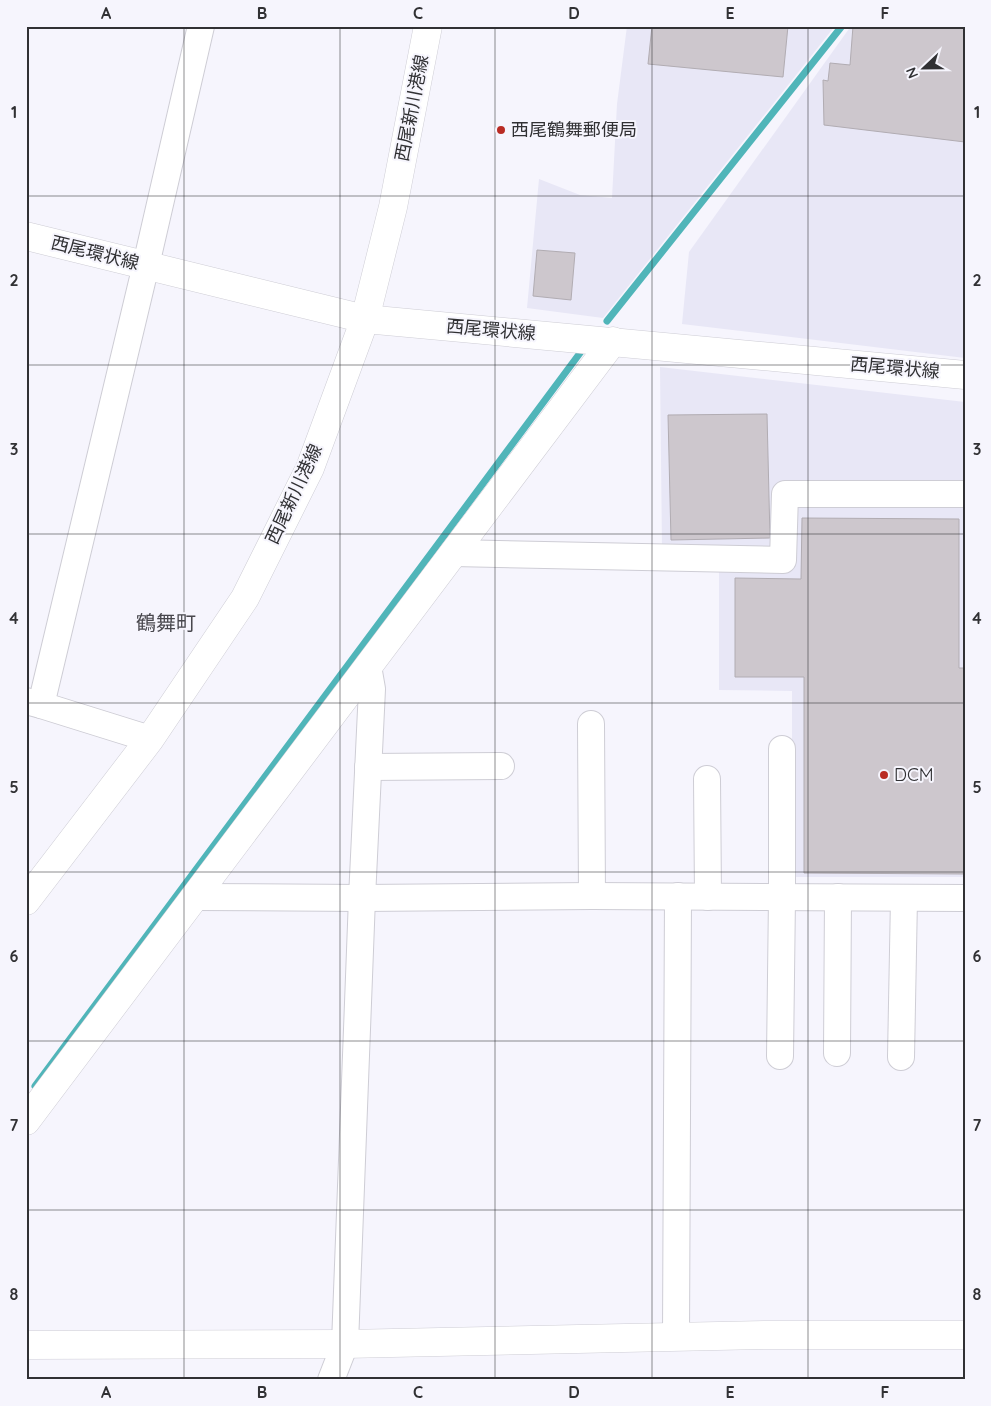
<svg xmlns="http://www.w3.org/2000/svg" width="991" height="1406" font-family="Quicksand,'Noto Sans JP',sans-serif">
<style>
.built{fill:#e8e7f6}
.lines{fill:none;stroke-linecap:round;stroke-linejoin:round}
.stream{stroke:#50b5b9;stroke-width:7}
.building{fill:#cdc7cd;stroke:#b1acb2}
.street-casing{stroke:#cecdd5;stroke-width:28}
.secondary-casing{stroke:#cecdd5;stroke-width:29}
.street{stroke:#fff;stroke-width:26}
.secondary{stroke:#fff;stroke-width:28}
.grid{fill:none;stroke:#313134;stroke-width:1;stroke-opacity:0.55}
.poi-dot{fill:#b92b24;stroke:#f6f5fd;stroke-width:2}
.labels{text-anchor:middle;stroke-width:4;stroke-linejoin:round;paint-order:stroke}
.street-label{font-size:18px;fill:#313134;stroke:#f6f5fd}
.poi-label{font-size:18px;fill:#313134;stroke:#f6f5fd;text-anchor:start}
.quarter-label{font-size:20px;fill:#48474d;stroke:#f6f5fd}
.neatline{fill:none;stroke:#313134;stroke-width:2}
.grid-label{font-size:16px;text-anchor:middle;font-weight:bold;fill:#313134}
</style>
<rect width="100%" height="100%" fill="#f6f5fd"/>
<g class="built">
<polygon points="627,26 835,26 603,318 527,308 539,179 580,195 612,198 617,104"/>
<polygon points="851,26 965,26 965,358 682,324 689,252"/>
<polygon points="660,367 965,402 965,877 792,877 792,691 719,690 719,550 662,549"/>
</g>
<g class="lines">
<g class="stream">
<polyline points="607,321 842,26"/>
<polyline points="35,1086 583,349"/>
</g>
</g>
<g class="building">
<polygon points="652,26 788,26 783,77 648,64"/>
<polygon points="853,26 965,26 965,142 824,125 823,80 828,81 830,63 850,65"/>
<polygon points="537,250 575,253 571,300 533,296"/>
<polygon points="767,414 770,538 671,540 668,415"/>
<polygon points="802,518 959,519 959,668 965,668 965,874 804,873 804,677 735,677 735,578 801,579"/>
</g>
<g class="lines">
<defs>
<g id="street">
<polyline points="453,553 783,560 785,494 965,494"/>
<polyline points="26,701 41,705 150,739"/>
<polyline points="41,705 146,265 201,26"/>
<polyline points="591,724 592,896"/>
<polyline points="368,767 501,766"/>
<polyline points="707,779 708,897"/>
<polyline points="195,897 362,898 592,896 965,898"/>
<polyline points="837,1053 838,897"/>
<polyline points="780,1056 782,897 782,749"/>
<polyline points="901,1057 904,898"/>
<polyline points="676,1337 678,896"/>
<polyline points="331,1380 345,1344 362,898 372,689 368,666"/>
</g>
<g id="secondary">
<polyline points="26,236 365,319 965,375"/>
<polyline points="26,901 150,739 245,598 310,468 365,319 393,207 428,26"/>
<polyline points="26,1121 613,341"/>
<polyline points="26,1345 345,1344 765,1335 965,1335"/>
</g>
</defs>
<use href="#street" class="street-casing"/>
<use href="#secondary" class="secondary-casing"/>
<use href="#street" class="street"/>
<use href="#secondary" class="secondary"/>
</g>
<path class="grid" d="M184 26V1380M340 26V1380M495 26V1380M652 26V1380M808 26V1380M26 196H965M26 365H965M26 534H965M26 703H965M26 872H965M26 1041H965M26 1210H965"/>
<g class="poi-dot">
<circle cx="501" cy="130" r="5"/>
<circle cx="884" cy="775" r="5"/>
</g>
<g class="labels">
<g class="street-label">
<text transform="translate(412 108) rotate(-79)" y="6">西尾新川港線</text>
<text transform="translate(95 253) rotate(14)" y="6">西尾環状線</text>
<text transform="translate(491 330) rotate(5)" y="6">西尾環状線</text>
<text transform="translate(895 368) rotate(5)" y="6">西尾環状線</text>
<text transform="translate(294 494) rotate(-65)" y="6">西尾新川港線</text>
</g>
<g class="poi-label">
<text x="511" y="136">西尾鶴舞郵便局</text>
<text x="894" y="781">DCM</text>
</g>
<g class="quarter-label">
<text x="166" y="630">鶴舞町</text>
</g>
</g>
<rect width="991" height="1406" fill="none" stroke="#f6f5fd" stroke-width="55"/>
<g transform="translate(924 68) rotate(248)" stroke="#f6f5fd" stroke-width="4" paint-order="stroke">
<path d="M0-4L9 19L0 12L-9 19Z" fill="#313134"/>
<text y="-8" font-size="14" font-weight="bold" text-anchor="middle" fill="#313134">N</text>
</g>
<rect x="28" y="28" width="936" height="1350" class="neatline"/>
<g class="grid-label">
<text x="106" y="19">A</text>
<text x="262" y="19">B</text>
<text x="418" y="19">C</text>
<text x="574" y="19">D</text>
<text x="730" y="19">E</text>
<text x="885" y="19">F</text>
<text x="14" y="118">1</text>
<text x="977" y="118">1</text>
<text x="14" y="286">2</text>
<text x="977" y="286">2</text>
<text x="14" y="455">3</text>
<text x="977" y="455">3</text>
<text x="14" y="624">4</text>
<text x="977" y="624">4</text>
<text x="14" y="793">5</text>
<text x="977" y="793">5</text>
<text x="14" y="962">6</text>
<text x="977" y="962">6</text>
<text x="14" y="1131">7</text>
<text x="977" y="1131">7</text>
<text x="14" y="1300">8</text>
<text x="977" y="1300">8</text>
<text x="106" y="1398">A</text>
<text x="262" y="1398">B</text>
<text x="418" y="1398">C</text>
<text x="574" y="1398">D</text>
<text x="730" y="1398">E</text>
<text x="885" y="1398">F</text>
</g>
</svg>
